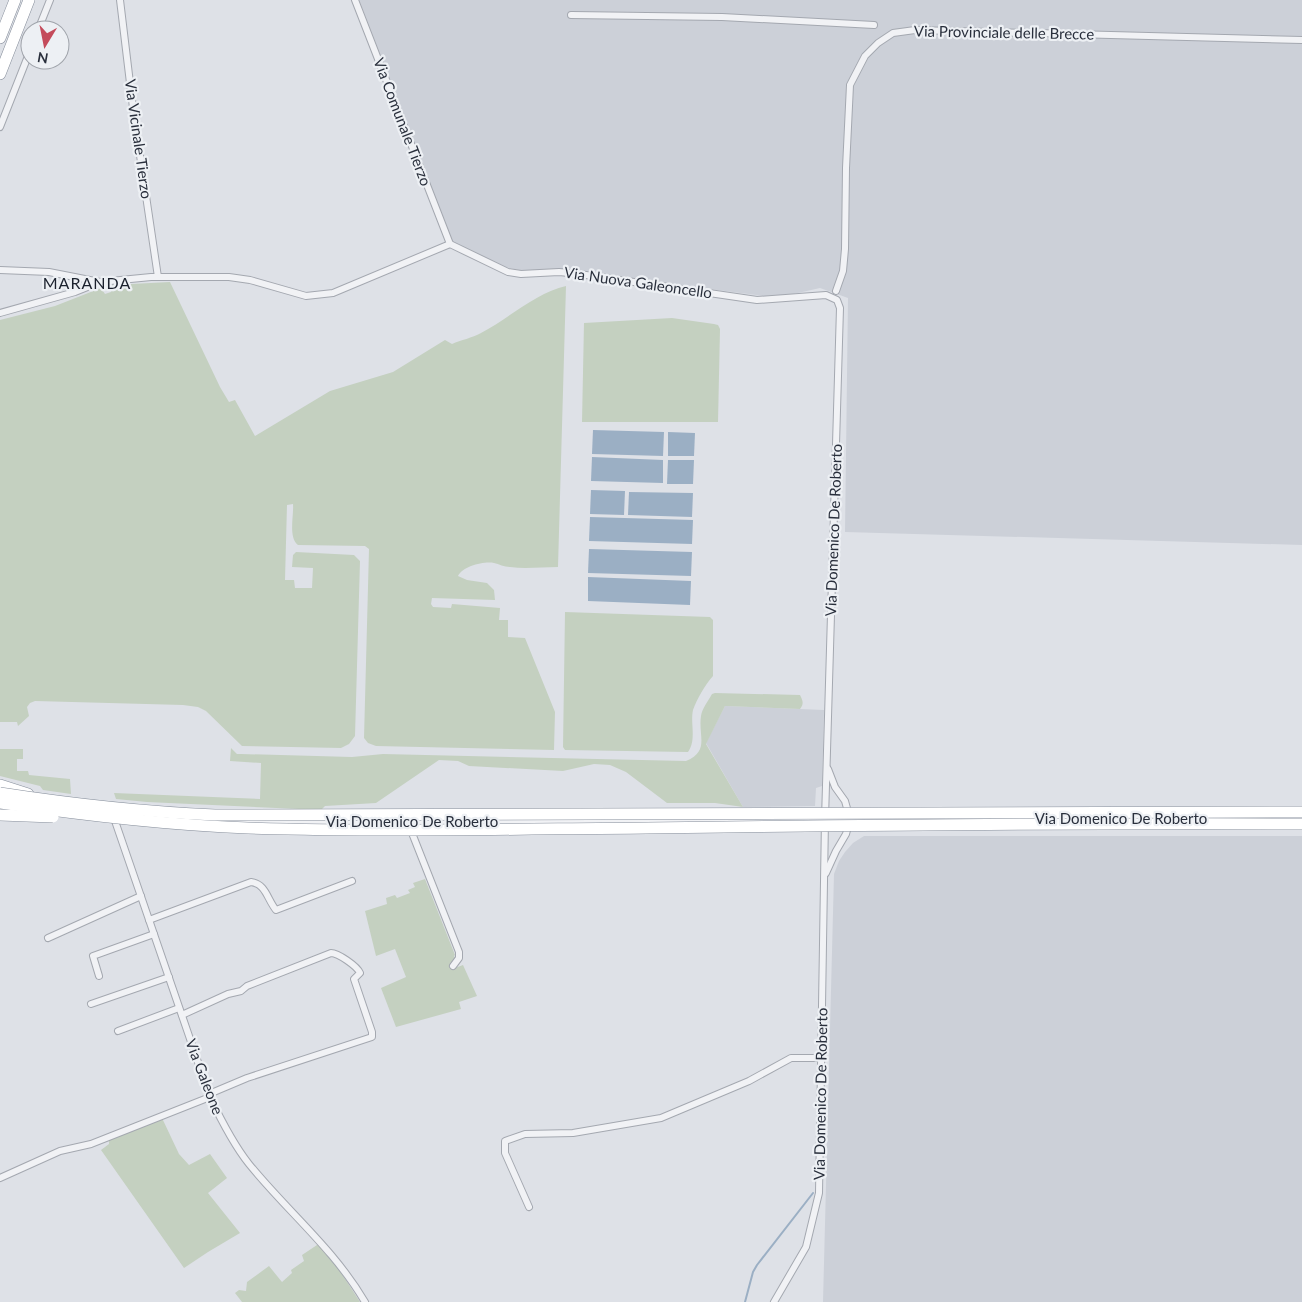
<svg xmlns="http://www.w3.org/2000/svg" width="1302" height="1302" font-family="Lato,sans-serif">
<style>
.built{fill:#ccd0d8}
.green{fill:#c4d0c0}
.water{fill:#9bafc4}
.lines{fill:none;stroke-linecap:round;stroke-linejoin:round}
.stream{stroke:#9bafc4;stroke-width:2}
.street-casing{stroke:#a4a8b0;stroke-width:8}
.highway-casing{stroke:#878f9c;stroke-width:12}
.street{stroke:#f1f2f5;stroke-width:6}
.highway{stroke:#fff;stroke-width:11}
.highway-bridge-casing{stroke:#878f9c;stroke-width:12;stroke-linecap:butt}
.highway-bridge{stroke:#fff;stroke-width:11}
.labels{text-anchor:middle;stroke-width:4.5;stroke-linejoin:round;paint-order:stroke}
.street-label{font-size:15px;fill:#292f3c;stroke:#edf0f4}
.neighbourhood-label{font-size:16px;letter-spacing:1px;fill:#1b212d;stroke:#edf0f4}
</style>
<rect width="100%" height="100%" fill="#dee1e7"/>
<g class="built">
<polygon points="359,0 1302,0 1302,545 845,532 848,298 820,288 789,295 764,296 555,269 524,271 500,266 450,241"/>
<polygon points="725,706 824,710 822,786 816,788 815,806 743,807 706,743"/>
<polygon points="864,836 1302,836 1302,1302 823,1302 834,874 839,861 845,852 853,843"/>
</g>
<g class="green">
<path d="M170 282 220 387 229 402 235 400 255 436 330 391 393 372 445 340 452 344C461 340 472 338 481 333 508 319 537 292 566 286L558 567C542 567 525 569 510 567 504 567 499 564 494 563 484 561 463 566 458 576L467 580 487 583 494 590 495 600 432 598 431 604 433 607 451 608 452 604 500 608 499 620H508V637L525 638 555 712 554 750 376 746 368 743 364 738 369 549 365 546 298 545C288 537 294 516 293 504L287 505 285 580H294L295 588H312L313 568 292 567 293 555 296 552 354 555 360 561 355 736 349 744 341 748 242 746 206 711 198 707 183 705 35 701 30 703 27 707 29 716 18 726 17 722H0V320L55 306 101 288 105 294 111 292 112 285Z"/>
<polygon points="672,318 714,324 718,325 720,329 718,422 582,422 584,323"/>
<path d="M565 612 710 617 713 620V676C705 685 697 699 693 710 690 723 697 740 688 752L565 750 563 747Z"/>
<path d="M715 693 800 695C803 701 804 704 800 709L725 706 706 744 743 807 715 803H667L626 772 610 765 594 764 563 771 469 766 458 761 439 760 376 803 325 806 321 810 147 802 116 799 114 793 260 799 261 763 230 761 231 748 237 754H241L352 757 383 754 686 761C710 751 698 736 701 716 702 709 708 701 712 694Z"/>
<polygon points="0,749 23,749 23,759 17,759 17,771 28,771 29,775 70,779 71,794 43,790 40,786 0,776"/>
<polygon points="425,879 455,955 454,956 456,960 450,963 452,969 463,965 477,996 459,1002 461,1009 396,1027 381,988 406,977 395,949 376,956 365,911 387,904 386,898 395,895 397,898 410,893 408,890 415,887 413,883"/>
<polygon points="162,1118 179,1154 189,1165 210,1154 227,1178 208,1193 240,1233 208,1252 184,1268 101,1150 109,1144 109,1140"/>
<polygon points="317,1245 319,1245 333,1260 360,1302 242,1302 235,1293 239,1290 246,1291 247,1282 269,1266 282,1282 292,1273 291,1270 304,1261 302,1255"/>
</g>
<g class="water">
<polygon points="593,430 664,432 663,456 592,454"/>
<polygon points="668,432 695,433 694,456 668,456"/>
<polygon points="592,457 663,460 663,483 591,481"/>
<polygon points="668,460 694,460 693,484 667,484"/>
<polygon points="591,490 625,491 624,515 590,514"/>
<polygon points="629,492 693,493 692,517 628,515"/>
<polygon points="590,517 693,520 692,544 589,541"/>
<polygon points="589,549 692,552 691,576 588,573"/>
<polygon points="588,577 691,581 690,605 588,601"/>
</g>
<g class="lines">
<polyline class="stream" points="745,1302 753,1272 757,1265 813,1193"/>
<defs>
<g id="street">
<polyline points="120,0 133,108 158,277"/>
<polyline points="355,0 450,244"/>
<polyline points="571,15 722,17 874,25"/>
<polyline points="38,30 50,0"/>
<polyline points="0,127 30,51"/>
<polyline points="450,244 508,272 521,274 559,272 579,274 757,300 826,295 837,300 840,308 825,819 819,1193 806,1247 774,1302"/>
<polyline points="0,270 49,272 100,282"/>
<polyline points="836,291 843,271 845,249 846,168 850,85 865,56 878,43 893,33 915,30 1302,40"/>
<polyline points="0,313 75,292 100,282 151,277 229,277 250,280 306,296 333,293 450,244"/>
<path d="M114 818 210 1097C221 1120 233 1144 249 1164 287 1211 334 1249 365 1302"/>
<polyline points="228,820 291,822 945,819"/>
<polyline points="410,828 459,952 459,958 453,966"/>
<polyline points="826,873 836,851 846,834 850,819 845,801 835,787 828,769"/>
<path d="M149 920 251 882C266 884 267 899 276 910L352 881"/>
<polyline points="48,938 141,896"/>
<polyline points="99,976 93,956 154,934"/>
<polyline points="91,1004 169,977"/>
<path d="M182 1015 228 994 241 991 247 986 331 953C338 953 357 966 360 973L354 979 372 1032V1037L247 1078 209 1094"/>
<polyline points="118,1031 179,1008"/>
<polyline points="0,1178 60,1151 91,1144 210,1097"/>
<polyline points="529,1207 505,1153 505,1141 525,1134 573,1133 661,1118 749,1081 791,1058 821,1058"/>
</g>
<g id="highway">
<polyline points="0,38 15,0"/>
<polyline points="0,74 29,0"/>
<polyline points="0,785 28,794"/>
</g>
</defs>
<use href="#street" class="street-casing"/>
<use href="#highway" class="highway-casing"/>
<use href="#street" class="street"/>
<use href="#highway" class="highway"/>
<defs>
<g id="highway-bridge">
<path d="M0 793C71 804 143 812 215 815L1302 812"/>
<path d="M0 803C82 815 165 825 248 828 381 832 514 829 647 828 865 825 1084 823 1302 824"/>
<polyline points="0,815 53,817"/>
</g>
</defs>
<use href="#highway-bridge" class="highway-bridge-casing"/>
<use href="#highway-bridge" class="highway-bridge"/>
</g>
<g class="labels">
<g class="street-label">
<text transform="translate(1004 33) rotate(1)" y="5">Via Provinciale delle Brecce</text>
<text transform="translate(402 122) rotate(69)" y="5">Via Comunale Tierzo</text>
<text transform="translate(138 139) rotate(82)" y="5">Via Vicinale Tierzo</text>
<text transform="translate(638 283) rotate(8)" y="5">Via Nuova Galeoncello</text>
<text transform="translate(834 530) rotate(-88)" y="5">Via Domenico De Roberto</text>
<text x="1121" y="824">Via Domenico De Roberto</text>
<text x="412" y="827">Via Domenico De Roberto</text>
<text transform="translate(204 1077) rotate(69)" y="5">Via Galeone</text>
<text transform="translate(821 1094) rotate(-89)" y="5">Via Domenico De Roberto</text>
</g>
<g class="neighbourhood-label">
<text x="87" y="289">MARANDA</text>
</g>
</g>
<g transform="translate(45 45) rotate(190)"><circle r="24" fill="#edf0f4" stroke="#9fa3aa"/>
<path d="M0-4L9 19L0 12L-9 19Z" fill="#c44b5b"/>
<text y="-8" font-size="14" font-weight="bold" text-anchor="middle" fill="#292f3c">N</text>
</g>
</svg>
